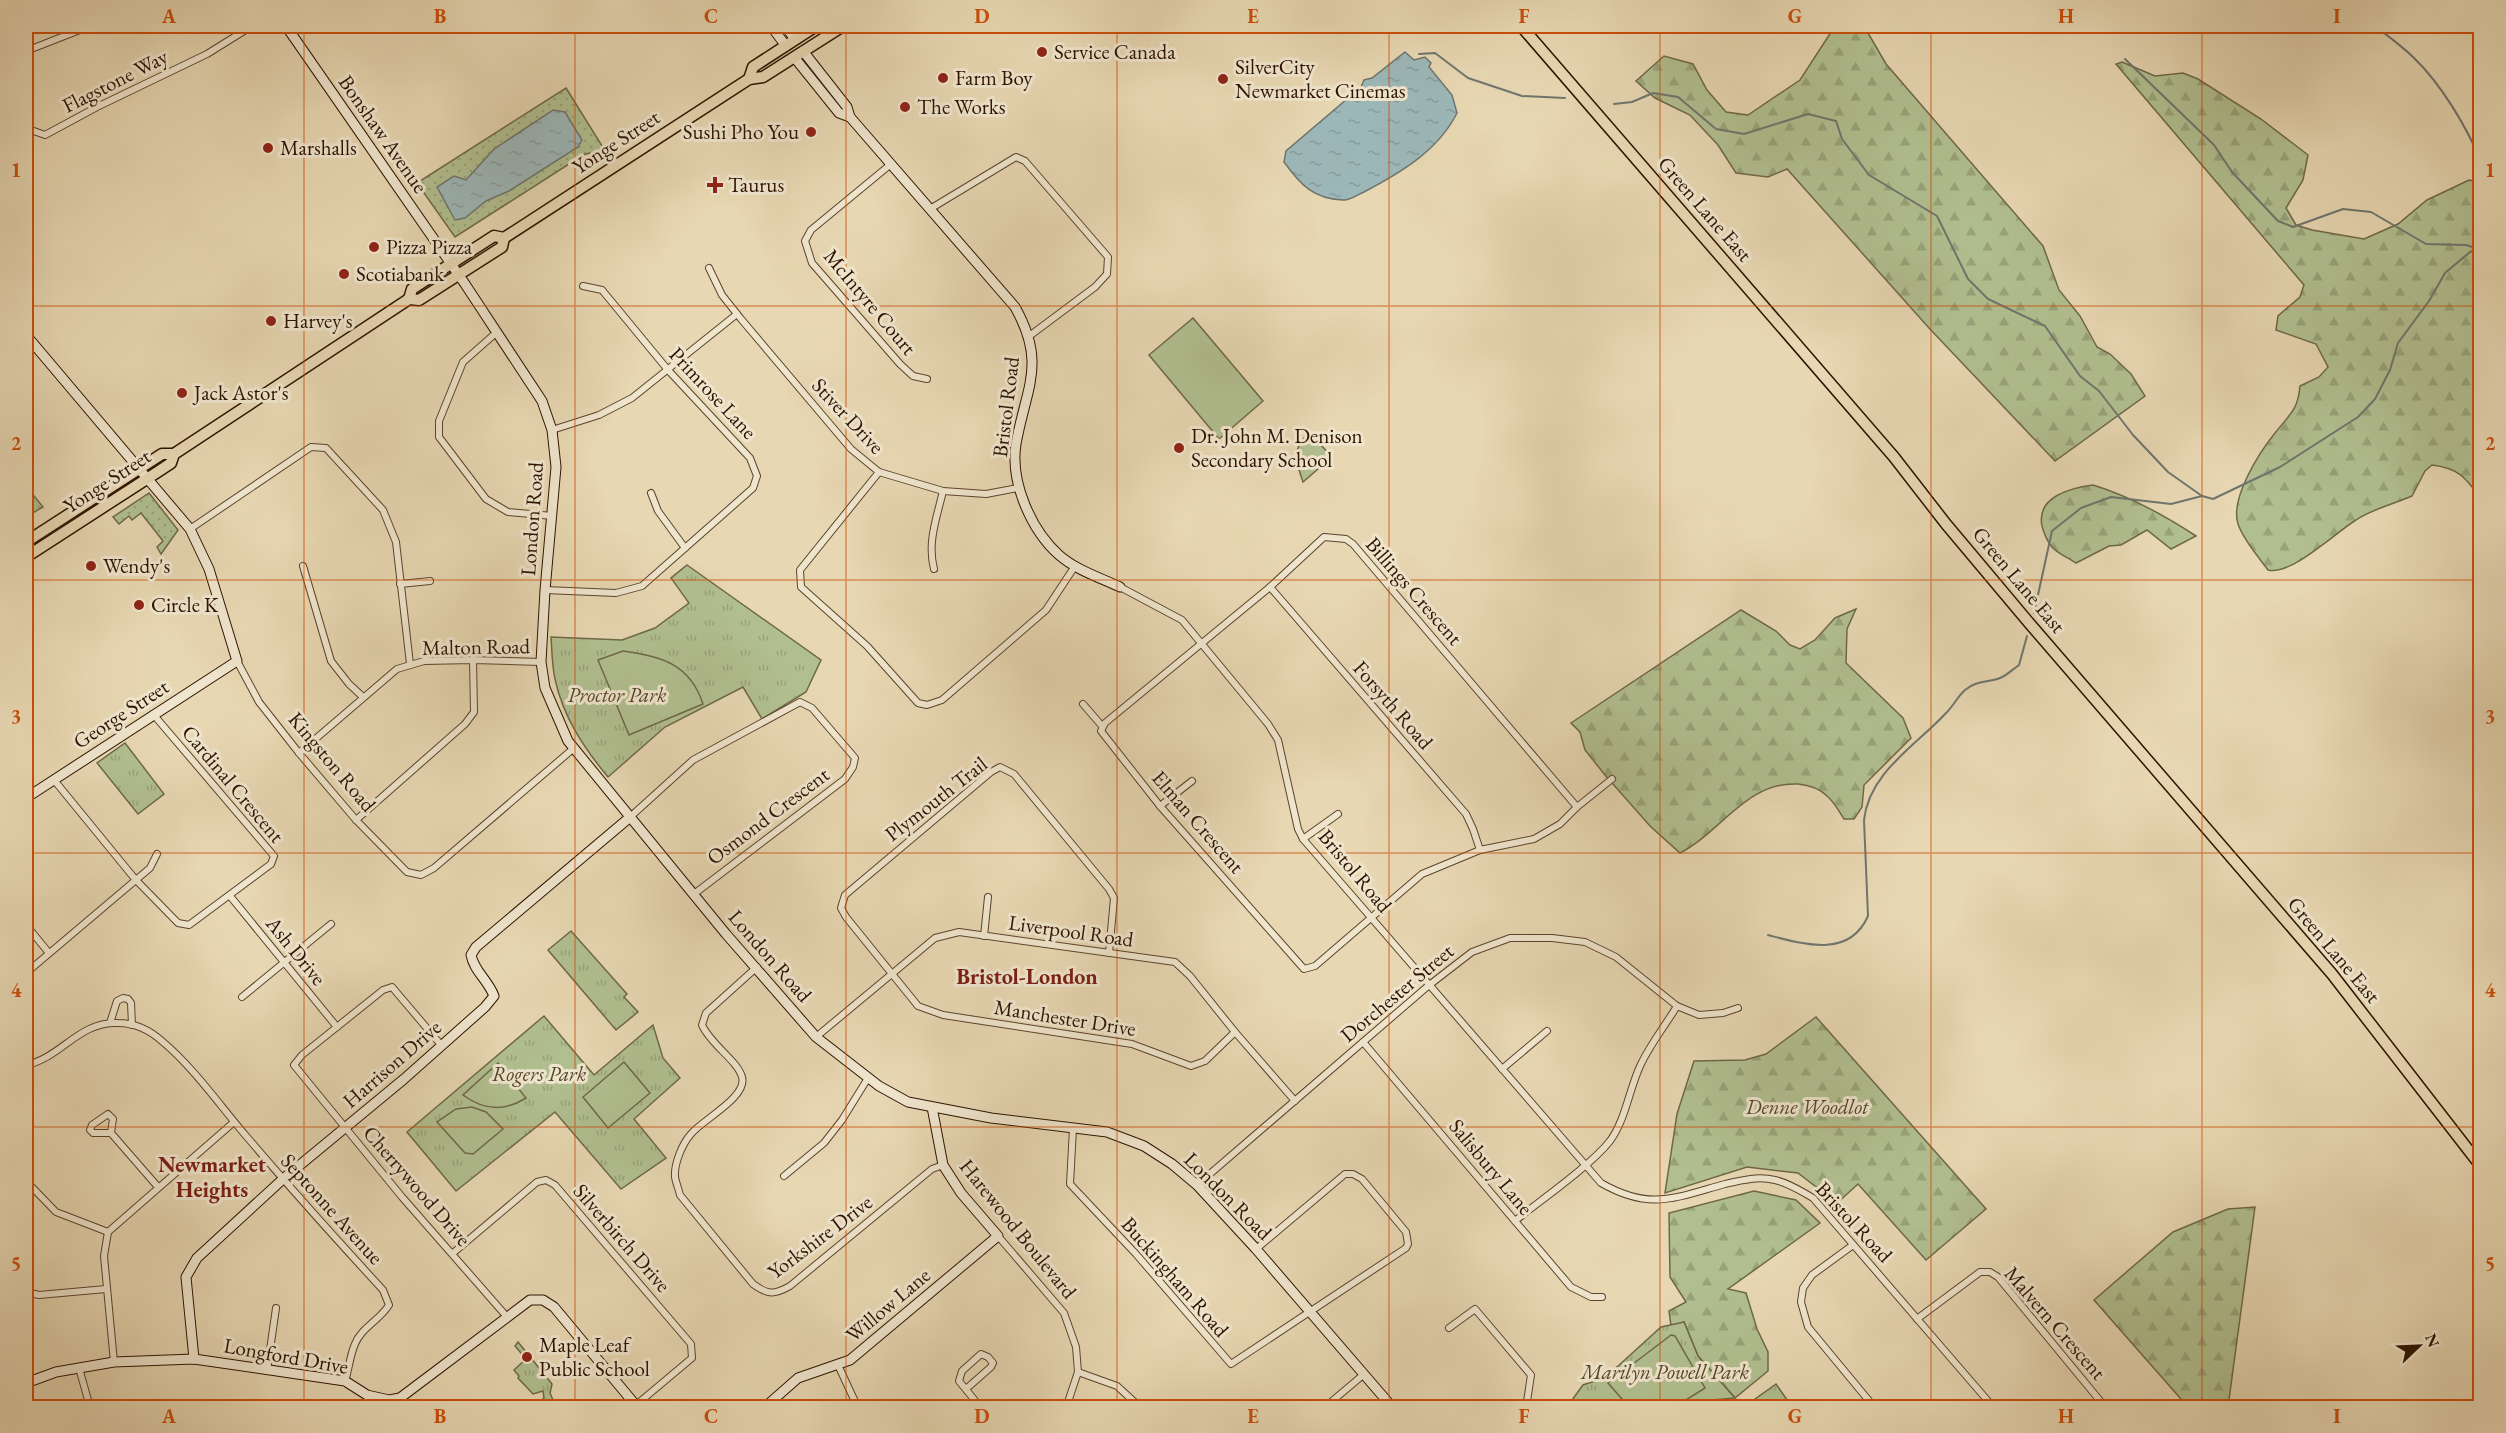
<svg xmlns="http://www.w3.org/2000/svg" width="2506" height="1433" font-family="'EB Garamond',serif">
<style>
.grass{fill:url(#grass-dots);stroke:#6e6848;stroke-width:1.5}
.forest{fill:url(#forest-firs);stroke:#6e6848;stroke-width:1.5}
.park{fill:url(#park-tufts);stroke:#6e6848;stroke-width:1.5}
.garden{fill:#b1bf90;stroke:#6e6848;stroke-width:1.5}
.water{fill:url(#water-ripples);stroke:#6f756e;stroke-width:1.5}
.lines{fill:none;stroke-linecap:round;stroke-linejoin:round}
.stream{stroke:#6f756e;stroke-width:2}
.street-casing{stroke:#5b432c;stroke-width:8}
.secondary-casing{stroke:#2c1200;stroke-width:11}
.primary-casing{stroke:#2c1200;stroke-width:13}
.street{stroke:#efe5cd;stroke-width:6}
.secondary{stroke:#efe5cd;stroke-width:9}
.primary{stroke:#e7d7b2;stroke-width:10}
.grid{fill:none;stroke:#cc4e0a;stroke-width:1.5;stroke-opacity:0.55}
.poi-dot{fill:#8f2418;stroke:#efe5cd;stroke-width:2}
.labels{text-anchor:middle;stroke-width:6;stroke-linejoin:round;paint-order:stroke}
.poi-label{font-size:21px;fill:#2c1200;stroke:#efe5cd;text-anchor:start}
.street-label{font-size:21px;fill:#2c1200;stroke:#efe5cd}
.park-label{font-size:21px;font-style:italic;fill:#54462b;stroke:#efe5cd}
.neighbourhood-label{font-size:22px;font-weight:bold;fill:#7a1f14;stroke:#efe5cd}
.neatline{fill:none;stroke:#cc4e0a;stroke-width:2}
.grid-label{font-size:20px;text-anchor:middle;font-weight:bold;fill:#cc4e0a}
</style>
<defs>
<pattern id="grass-dots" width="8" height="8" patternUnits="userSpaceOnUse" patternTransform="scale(1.5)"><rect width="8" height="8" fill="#b1bf90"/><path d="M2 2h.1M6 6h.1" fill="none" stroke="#98a37a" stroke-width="1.8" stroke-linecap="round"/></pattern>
<pattern id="forest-firs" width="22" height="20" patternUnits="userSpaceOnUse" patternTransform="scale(1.5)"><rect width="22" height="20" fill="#b1bf90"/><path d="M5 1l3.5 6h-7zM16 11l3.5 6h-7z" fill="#98a37a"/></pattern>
<pattern id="park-tufts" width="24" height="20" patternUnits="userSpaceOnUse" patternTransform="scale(1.5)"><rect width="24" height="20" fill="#b1bf90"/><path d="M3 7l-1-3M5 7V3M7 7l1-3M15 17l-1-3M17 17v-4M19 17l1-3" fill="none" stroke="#98a37a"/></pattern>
<pattern id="water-ripples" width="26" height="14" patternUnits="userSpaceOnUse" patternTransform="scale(1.5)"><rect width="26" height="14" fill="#9cb7b8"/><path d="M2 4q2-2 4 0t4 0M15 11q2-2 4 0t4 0" fill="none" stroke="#879c9c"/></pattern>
</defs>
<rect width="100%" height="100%" fill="#e7d7b2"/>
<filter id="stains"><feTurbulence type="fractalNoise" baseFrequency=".00333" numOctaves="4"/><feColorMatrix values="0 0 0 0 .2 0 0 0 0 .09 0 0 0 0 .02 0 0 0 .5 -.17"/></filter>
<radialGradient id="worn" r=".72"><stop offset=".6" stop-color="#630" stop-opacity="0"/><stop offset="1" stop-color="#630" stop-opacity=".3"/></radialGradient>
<g class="grass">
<polygon points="566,88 604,149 583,155 455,237 417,183"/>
<polygon points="30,491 43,507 26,517 26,493"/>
<polygon points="149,493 178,530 161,554 157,547 163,541 141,513 132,520 129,516 119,524 113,517"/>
</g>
<g class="forest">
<polygon points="1835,26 1864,26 1886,64 2043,246 2059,290 2080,316 2097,347 2110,354 2131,374 2145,396 2055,461 1929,328 1787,169 1768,177 1736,173 1718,145 1690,115 1655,98 1636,81 1664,56 1693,64 1707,90 1726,112 1748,115 1800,80"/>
<path d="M2122 62 2155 76 2183 73 2198 79 2261 119 2308 155 2303 180 2286 208 2296 225 2312 230 2364 239 2398 224 2427 200 2469 180 2480 182V497C2465 477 2458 468 2432 465L2425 471 2412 496C2394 504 2372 509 2356 520 2336 532 2291 576 2268 570 2258 556 2244 541 2238 524 2230 498 2259 453 2275 433 2290 414 2298 410 2300 386L2319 377 2328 367 2316 344 2276 330 2278 316 2300 297 2304 285 2116 64Z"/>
<path d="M2093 485C2129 496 2164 515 2196 536L2171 549 2147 530 2121 545 2109 546 2076 563C2069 558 2058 554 2052 547 2047 541 2044 534 2042 526 2036 497 2070 488 2093 485Z"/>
<path d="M1856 609 1847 629 1846 663 1903 718 1911 738 1864 785 1862 807 1854 819H1844C1839 811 1834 802 1827 796 1820 789 1808 785 1798 784 1747 781 1721 832 1680 853L1650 826 1605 775 1585 750 1580 732 1571 723 1741 610 1776 631 1790 645 1800 649 1815 640 1835 618Z"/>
<polygon points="1816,1017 1986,1209 1926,1260 1858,1184 1837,1203 1798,1173 1747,1167 1665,1193 1677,1114 1694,1061 1745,1060 1766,1054"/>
<polygon points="1754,1191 1796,1200 1820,1223 1728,1289 1746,1293 1757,1329 1768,1352 1768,1371 1735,1398 1698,1356 1684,1322 1671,1326 1669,1311 1686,1302 1670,1277 1669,1213"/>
<polygon points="2255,1207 2228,1407 2188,1407 2094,1300 2173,1232 2228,1209"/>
</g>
<g class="park">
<path d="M687 565 821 660 806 692 762 719 743 687 665 727 608 777C584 748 563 717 555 679 552 666 552 651 551 637L622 640 655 628 689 603 671 578Z"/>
<polygon points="125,743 164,794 138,814 97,763"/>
<polygon points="571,931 627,994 624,997 638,1012 616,1030 548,950"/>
<polygon points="544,1016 594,1075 653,1025 663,1058 680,1078 634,1119 666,1158 621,1189 555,1112 456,1191 407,1132"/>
<polygon points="1684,1322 1698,1356 1735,1398 1712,1400 1699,1407 1570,1408 1572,1400 1583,1385 1595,1381 1617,1367 1661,1327"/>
<polygon points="518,1342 552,1384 550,1393 556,1407 536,1407 544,1398 543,1391 533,1394 518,1378 519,1376 514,1370 526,1359 515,1346"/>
<polygon points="1776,1384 1792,1407 1744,1407"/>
</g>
<g class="garden">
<polygon points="1193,318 1263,401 1219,439 1149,355"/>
<path d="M1309 432 1332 457 1303 482C1295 458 1291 452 1309 432Z"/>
<path d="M623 651C661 656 690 664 703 704L629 735 598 660Z"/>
<polygon points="624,1062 650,1093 608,1128 583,1097"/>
<path d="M498 1063 526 1098C504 1112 483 1110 463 1095Z"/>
<polygon points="472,1107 486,1112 503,1129 473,1154 465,1153 437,1122 456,1109"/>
<polygon points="1671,1335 1675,1336 1705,1388 1675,1407 1629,1407 1608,1383"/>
</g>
<g class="water">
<path d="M1405 52 1414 60 1425 57 1431 63 1429 67 1452 95 1457 113C1438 151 1400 173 1364 192 1357 195 1349 201 1343 200 1313 199 1300 184 1284 162L1286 151 1361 87 1364 80 1372 78Z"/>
<polygon points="553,110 565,112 582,140 578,147 509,191 486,201 465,218 455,220 437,187 454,176 466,180 494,149"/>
</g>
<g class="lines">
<g class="stream">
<path d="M2375 26C2388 36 2402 46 2414 58 2441 84 2466 126 2480 159"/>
<polyline points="1419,54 1435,53 1468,78 1522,96 1565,98"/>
<polyline points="2125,59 2214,145 2232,172 2278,221 2293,227 2343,209 2371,212 2426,244 2466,245 2479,249"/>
<polyline points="1614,104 1632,102 1653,93 1678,97 1716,129 1744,134 1808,114 1836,121 1842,139 1869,175 1937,216 1968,279 1988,299 2045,326 2080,376 2099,391 2133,435 2168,472 2202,496 2213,499 2280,467 2358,417 2375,399 2390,370 2398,343 2429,301 2445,273 2470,252 2480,248"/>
<polyline points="2034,613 2052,531 2081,508 2111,497 2171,504 2202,496"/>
<path d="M1768 935C1803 944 1849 959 1868 916L1864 820C1869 772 1917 745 1947 712 1954 705 1958 696 1965 690 1977 680 1987 683 2000 678 2006 676 2013 669 2019 665L2027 636"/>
</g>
<defs>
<g id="street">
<polyline points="26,51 90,26"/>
<polyline points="26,123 31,130 45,135 97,107 207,54 252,26"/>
<polyline points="891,164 811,230 805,241 812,263 900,364 913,376 927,379"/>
<polyline points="930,209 1016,157 1025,161 1108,257 1107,274 1095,287 1028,337"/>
<polyline points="709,268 722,295 741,319 851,449 879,472 943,491 986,494 1018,488"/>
<polyline points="497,332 463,362 439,421 439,437 486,499 508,512 553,516"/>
<polyline points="552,430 599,415 632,398 737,314"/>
<polyline points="879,472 800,570 801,587 867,646 918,703 927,705 942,700 1046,610 1075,566"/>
<polyline points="651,493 658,511 685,548"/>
<polyline points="190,529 311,447 326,448 383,510 396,542 410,664"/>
<polygon points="1324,537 1346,539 1353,544 1577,807 1560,824 1534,839 1480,850 1422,874 1315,966 1304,969 1160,806 1101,731 1105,723 1270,587"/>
<polyline points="303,566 331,661 349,684 363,697"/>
<path d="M934 569C927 542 937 517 943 491"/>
<polyline points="400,584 430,581"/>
<path d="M1120 587 1182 620 1268 724 1278 740 1298 829 1303 839 1601 1183C1650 1211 1674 1198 1725 1184 1742 1180 1758 1176 1775 1180 1789 1183 1801 1191 1813 1198L1994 1408"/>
<polyline points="1270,587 1466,814 1473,829 1480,850"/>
<polyline points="545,590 616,593 642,586 753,488 757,476 750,458 668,370 602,290 583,286"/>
<polyline points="237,661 259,702 299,753 356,820 407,872 421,875 434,868 574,748"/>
<polyline points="1083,704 1102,726"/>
<polyline points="299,753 397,669 424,661 473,660 541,662"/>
<polyline points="54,780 135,879 178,923 189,925 271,864 274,856 153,714"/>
<polyline points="1160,806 1192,781"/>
<polyline points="1577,807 1612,779"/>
<polyline points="629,818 693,760 800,702 812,708 855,758 853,767 845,779 694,894"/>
<polyline points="356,820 465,724 474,712 473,660"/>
<polyline points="1303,839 1338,814"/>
<polyline points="230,896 337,1027"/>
<polyline points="26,925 49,953"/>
<polyline points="984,936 988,897"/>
<polyline points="1109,953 1114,898 1109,889 1014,774 1000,767 991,772 845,895 841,908 846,917 918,1006 943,1015 1132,1044 1191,1066 1205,1061 1235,1032"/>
<path d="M757 967 706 1013 702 1025C711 1045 737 1060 742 1077 748 1097 702 1120 691 1134 682 1144 674 1164 675 1177 676 1183 679 1190 680 1195L753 1284C768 1295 774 1295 790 1286L932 1169 943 1165"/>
<polyline points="26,973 150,868 157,854"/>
<polyline points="242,997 331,924"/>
<polyline points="110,1023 117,1001 123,998 128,999 131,1003 132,1025"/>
<polyline points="816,1037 935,938 959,932 1175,962 1190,976 1235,1032 1295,1101"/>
<polyline points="1363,1042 1571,1287 1591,1297 1602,1297"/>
<polyline points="442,1046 392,987 383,990 302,1055 294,1065 402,1197 508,1318"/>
<path d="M26 1065C61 1058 79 1021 118 1023 135 1023 151 1031 163 1042 194 1068 221 1107 247 1137 291 1189 337 1240 383 1290L389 1305C380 1320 361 1328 355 1344 350 1355 349 1369 345 1381"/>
<polyline points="1502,1069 1547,1031"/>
<polygon points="108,1114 113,1119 111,1133 93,1133 90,1130 92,1125"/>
<polyline points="1073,1128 1070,1184 1136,1254 1231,1364 1406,1248 1408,1244 1406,1232 1362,1179 1353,1174 1345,1174 1256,1249"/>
<polyline points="111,1133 158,1187"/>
<polyline points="784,1176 824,1143 842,1120 868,1078"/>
<polyline points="26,1181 56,1212 108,1232"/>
<polyline points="1197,1185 1428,986 1472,952 1510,938 1552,938 1585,942 1616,957 1677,1006 1699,1015 1723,1013 1738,1008"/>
<path d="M1515 1221C1542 1199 1589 1167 1610 1141 1626 1119 1629 1089 1641 1064 1651 1043 1665 1026 1677 1006"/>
<polyline points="998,1236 1064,1313 1076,1347 1078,1372 1066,1408"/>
<polyline points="1853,1245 1812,1275 1803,1288 1801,1302 1808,1327 1875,1408"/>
<polyline points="453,1253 537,1182 546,1180 555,1185 691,1344 692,1358 636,1405"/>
<polyline points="26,1292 39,1295 106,1289"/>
<polyline points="1917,1319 1980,1272 1990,1272 1998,1277 2106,1408"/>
<polyline points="1449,1328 1475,1309 1531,1375 1526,1408"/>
<polyline points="114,1362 104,1256 108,1232 234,1122"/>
<polyline points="838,1365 858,1408"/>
<polyline points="79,1368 88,1400 94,1408"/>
<polyline points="267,1371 276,1308"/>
<polyline points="1078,1372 1117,1386 1141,1408"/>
<polyline points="966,1389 991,1367 993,1363 988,1357 981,1354 962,1371 959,1381 981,1408"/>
<polyline points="1324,1408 1363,1375"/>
</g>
<g id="secondary">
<polyline points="286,26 465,284 542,401 552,430 556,467 545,590 541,662 545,688 568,741 726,934 816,1037 879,1086 908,1102 991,1118 1107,1132 1144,1146 1172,1164 1197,1185 1256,1249 1393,1408"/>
<polyline points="771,26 786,46"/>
<polyline points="785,26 795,39"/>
<path d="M803 51 847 107 850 117 1015 307C1047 364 1026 387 1016 444 1010 482 1031 530 1059 555 1076 570 1101 578 1120 587"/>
<polyline points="794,57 839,113 850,117"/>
<polyline points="26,335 190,529 209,569 237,661 26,798"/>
<path d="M194 1359 186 1277 197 1258 283 1179 404 1079 485 1007 494 996C488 980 474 971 471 955L476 947 629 818"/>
<polyline points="26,1383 56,1372 114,1362 194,1359 345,1381 367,1395 389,1400 400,1398 530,1300 543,1300 554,1307 638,1408"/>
<polyline points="764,1408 798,1378 850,1360 998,1236 961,1193 943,1165 932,1107"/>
</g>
<g id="primary">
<polyline points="1521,26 1894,457 1946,524 2030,624 2332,974 2480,1165"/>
<polyline points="749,79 753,67 816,26"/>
<polyline points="409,299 412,289 494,236 504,238"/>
<polyline points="26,542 162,454 174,454"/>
<polyline points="26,557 159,471 171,463 174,454 409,299 419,300 502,247 504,238 749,79 763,77 843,26"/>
</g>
</defs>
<use href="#street" class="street-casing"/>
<use href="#secondary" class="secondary-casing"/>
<use href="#primary" class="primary-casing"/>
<use href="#street" class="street"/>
<use href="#secondary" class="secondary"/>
<use href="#primary" class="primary"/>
</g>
<path class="grid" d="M304 26V1408M575 26V1408M846 26V1408M1117 26V1408M1389 26V1408M1660 26V1408M1931 26V1408M2202 26V1408M26 306H2480M26 580H2480M26 853H2480M26 1127H2480"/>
<g class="poi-dot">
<circle cx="1042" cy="52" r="6"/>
<circle cx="943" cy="78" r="6"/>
<circle cx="1223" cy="79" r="6"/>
<circle cx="905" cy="107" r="6"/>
<circle cx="811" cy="132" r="6"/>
<circle cx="268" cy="148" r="6"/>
<path d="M712 176h6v6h6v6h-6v6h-6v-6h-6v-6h6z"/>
<circle cx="374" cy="247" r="6"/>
<circle cx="344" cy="274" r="6"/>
<circle cx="271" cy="321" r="6"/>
<circle cx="182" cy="393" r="6"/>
<circle cx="1179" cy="448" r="6"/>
<circle cx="91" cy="566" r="6"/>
<circle cx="139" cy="605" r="6"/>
<circle cx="527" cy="1357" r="6"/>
</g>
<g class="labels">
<g class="poi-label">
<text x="1054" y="59">Service Canada</text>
<text x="1235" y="74">SilverCity<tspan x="1235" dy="24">Newmarket Cinemas</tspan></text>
<text x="955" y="85">Farm Boy</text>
<text x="917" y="114">The Works</text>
<text x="799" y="139" text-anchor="end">Sushi Pho You</text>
<text x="280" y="155">Marshalls</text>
<text x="728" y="192">Taurus</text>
<text x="386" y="254">Pizza Pizza</text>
<text x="356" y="281">Scotiabank</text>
<text x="283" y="328">Harvey's</text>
<text x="194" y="400">Jack Astor's</text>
<text x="1191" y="443">Dr. John M. Denison<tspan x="1191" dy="24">Secondary School</tspan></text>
<text x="103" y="573">Wendy's</text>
<text x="151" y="612">Circle K</text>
<text x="539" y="1352">Maple Leaf<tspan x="539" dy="24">Public School</tspan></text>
</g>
<g class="street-label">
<text transform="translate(115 81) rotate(-27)" y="7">Flagstone Way</text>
<text transform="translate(383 134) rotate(55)" y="7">Bonshaw Avenue</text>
<text transform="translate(616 142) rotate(-33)" y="7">Yonge Street</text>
<text transform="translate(1705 209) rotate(49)" y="7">Green Lane East</text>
<text transform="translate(870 302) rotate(50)" y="7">McIntyre Court</text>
<text transform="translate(713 393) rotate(47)" y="7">Primrose Lane</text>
<text transform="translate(1006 407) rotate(-83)" y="7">Bristol Road</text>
<text transform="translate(848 416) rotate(47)" y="7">Stiver Drive</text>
<text transform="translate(107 481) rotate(-33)" y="7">Yonge Street</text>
<text transform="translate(532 519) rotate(-86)" y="7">London Road</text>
<text transform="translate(2019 580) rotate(50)" y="7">Green Lane East</text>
<text transform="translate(1414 591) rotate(49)" y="7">Billings Crescent</text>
<text transform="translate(476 647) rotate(-1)" y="7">Malton Road</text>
<text transform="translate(1393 705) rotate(49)" y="7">Forsyth Road</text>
<text transform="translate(121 714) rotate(-33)" y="7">George Street</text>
<text transform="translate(332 762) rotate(50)" y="7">Kingston Road</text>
<text transform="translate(233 784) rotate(50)" y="7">Cardinal Crescent</text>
<text transform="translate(936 799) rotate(-38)" y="7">Plymouth Trail</text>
<text transform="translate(768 816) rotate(-37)" y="7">Osmond Crescent</text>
<text transform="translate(1198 822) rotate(49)" y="7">Elman Crescent</text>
<text transform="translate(1355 871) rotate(50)" y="7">Bristol Road</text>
<text transform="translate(1071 931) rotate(8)" y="7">Liverpool Road</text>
<text transform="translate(2334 950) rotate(50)" y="7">Green Lane East</text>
<text transform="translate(296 951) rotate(51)" y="7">Ash Drive</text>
<text transform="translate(770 956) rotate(49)" y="7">London Road</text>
<text transform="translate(1397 993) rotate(-40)" y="7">Dorchester Street</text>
<text transform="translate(1065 1018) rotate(9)" y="7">Manchester Drive</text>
<text transform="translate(392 1064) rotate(-41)" y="7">Harrison Drive</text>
<text transform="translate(1491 1167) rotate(50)" y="7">Salisbury Lane</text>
<text transform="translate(417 1186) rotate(49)" y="7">Cherrywood Drive</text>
<text transform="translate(1228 1196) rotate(45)" y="7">London Road</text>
<text transform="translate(332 1209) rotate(48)" y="7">Septonne Avenue</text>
<text transform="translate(1854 1222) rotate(47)" y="7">Bristol Road</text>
<text transform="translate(1018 1229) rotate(51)" y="7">Harewood Boulevard</text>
<text transform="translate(820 1237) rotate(-37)" y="7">Yorkshire Drive</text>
<text transform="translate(622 1238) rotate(49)" y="7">Silverbirch Drive</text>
<text transform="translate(1175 1277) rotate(49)" y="7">Buckingham Road</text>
<text transform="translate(888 1305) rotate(-40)" y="7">Willow Lane</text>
<text transform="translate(2055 1323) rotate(49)" y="7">Malvern Crescent</text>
<text transform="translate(286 1356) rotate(10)" y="7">Longford Drive</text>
</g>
<g class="park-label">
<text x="617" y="702">Proctor Park</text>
<text x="539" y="1081">Rogers Park</text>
<text x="1807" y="1114">Denne Woodlot</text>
<text x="1665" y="1379">Marilyn Powell Park</text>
</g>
<g class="neighbourhood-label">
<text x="1027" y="984">Bristol-London</text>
<text x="212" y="1172">Newmarket<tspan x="212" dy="25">Heights</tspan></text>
</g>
</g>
<rect width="2506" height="1433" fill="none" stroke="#e7d7b2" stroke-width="66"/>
<g transform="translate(2419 1346) rotate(67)" stroke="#efe5cd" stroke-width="4.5" paint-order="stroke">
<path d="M0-4.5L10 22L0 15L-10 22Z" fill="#2c1200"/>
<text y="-9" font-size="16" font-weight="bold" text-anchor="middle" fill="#2c1200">N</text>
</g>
<rect x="33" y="33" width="2440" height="1367" class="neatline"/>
<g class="grid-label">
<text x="169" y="23">A</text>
<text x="440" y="23">B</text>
<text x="711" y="23">C</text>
<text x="982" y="23">D</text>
<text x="1253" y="23">E</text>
<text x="1524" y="23">F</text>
<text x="1795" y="23">G</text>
<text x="2066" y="23">H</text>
<text x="2337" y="23">I</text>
<text x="16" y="177">1</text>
<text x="2490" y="177">1</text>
<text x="16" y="450">2</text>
<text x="2490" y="450">2</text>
<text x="16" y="723">3</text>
<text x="2490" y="723">3</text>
<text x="16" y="997">4</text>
<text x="2490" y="997">4</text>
<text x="16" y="1270">5</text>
<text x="2490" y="1270">5</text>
<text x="169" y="1423">A</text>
<text x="440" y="1423">B</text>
<text x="711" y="1423">C</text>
<text x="982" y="1423">D</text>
<text x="1253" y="1423">E</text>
<text x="1524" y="1423">F</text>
<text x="1795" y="1423">G</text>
<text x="2066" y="1423">H</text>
<text x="2337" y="1423">I</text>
</g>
<rect width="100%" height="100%" filter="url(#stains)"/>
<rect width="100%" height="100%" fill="url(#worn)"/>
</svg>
